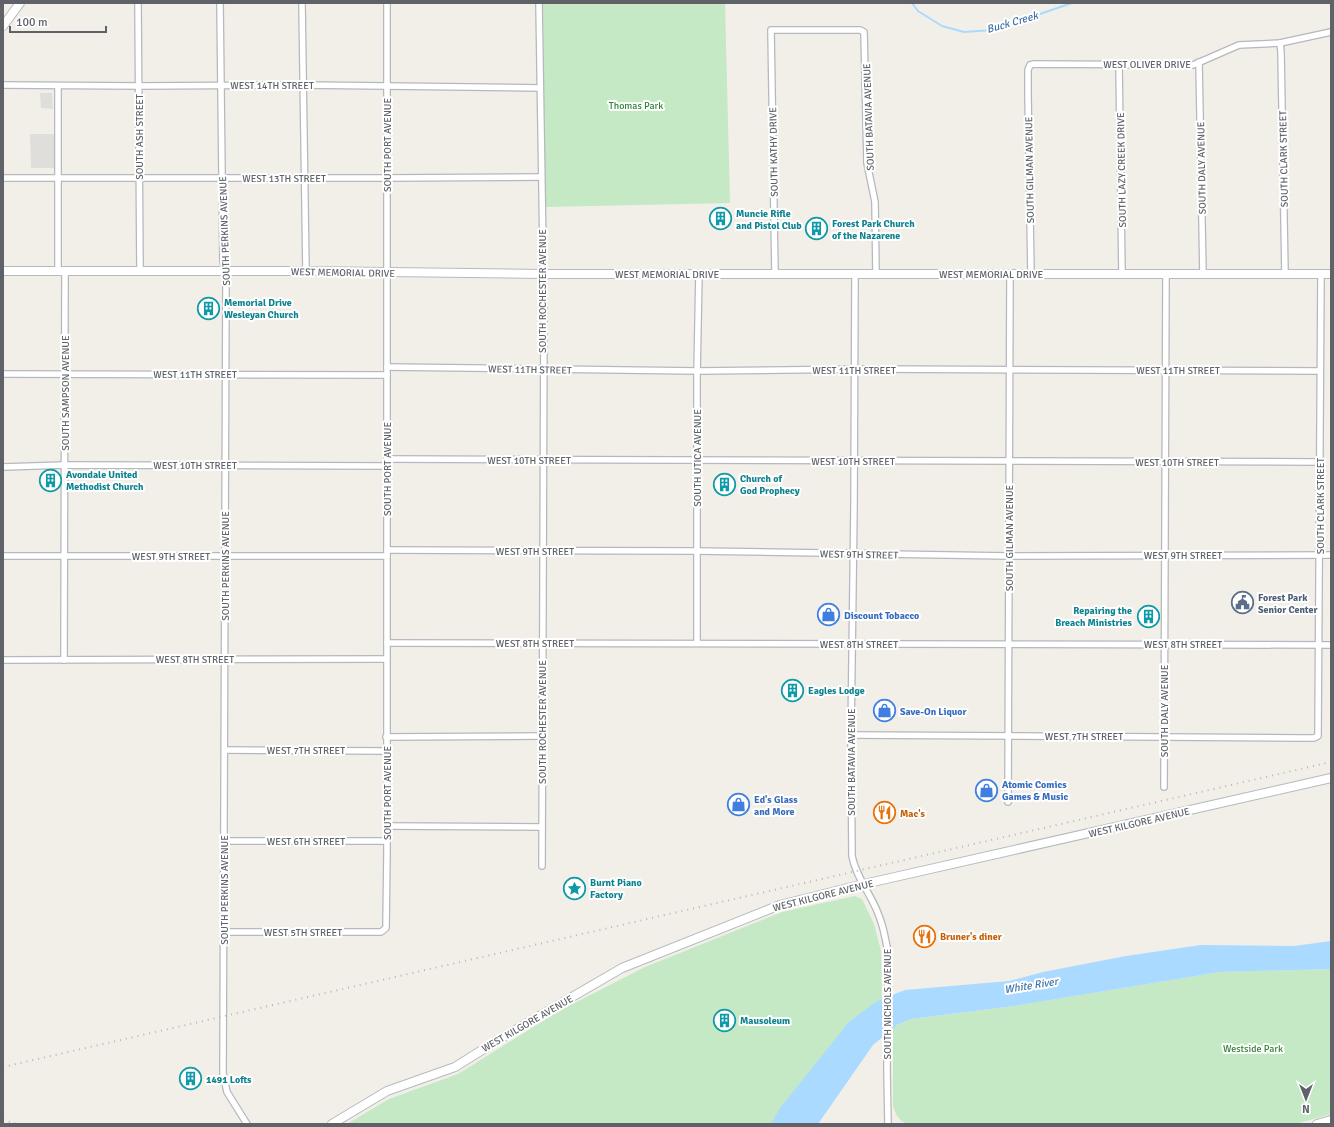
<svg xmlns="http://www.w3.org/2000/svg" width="1334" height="1127" font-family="Signika,sans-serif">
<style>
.industrial{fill:#e0deda}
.green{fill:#c5e8c5}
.water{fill:#aadaff}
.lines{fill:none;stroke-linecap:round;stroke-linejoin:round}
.stream{stroke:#aadaff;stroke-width:2}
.street-casing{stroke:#b5b8bc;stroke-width:8}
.secondary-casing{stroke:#b6babf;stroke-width:10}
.street{stroke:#fff;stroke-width:5.5}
.secondary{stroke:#fff;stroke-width:8}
.rail{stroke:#b6b7b8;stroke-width:2;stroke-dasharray:1 5;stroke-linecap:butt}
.labels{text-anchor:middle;stroke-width:4;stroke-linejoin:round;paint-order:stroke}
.street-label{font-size:10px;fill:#5f6368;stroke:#fff}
.park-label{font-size:10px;fill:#348238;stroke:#fff}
.culture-label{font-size:10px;font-weight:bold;fill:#0d838f;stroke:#fff;text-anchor:start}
.service-label{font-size:10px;font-weight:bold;fill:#4e5e75;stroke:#fff;text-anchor:start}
.shop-label{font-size:10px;font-weight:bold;fill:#366cbe;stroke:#fff;text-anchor:start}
.food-label{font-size:10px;font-weight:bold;fill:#c56008;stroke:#fff;text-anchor:start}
.water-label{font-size:11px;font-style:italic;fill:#4174aa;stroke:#fff}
</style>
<rect width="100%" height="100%" fill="#f1efe8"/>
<g class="industrial">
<polygon points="40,93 52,93 53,109 41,108"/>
<polygon points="30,134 54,134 55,168 31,168"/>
</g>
<g class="green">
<polygon points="543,3 725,3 730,203 545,207"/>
<polygon points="855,896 862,899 874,924 881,951 882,999 877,1001 771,1124 347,1124 389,1099 458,1074 559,1011 645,967 782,912"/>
<path d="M1331 969V1114L1295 1124H908C898 1120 896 1115 893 1106V1027L911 1019 1014 1006 1220 972Z"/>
</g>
<polygon class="water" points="1331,941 1331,969 1220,972 1014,1006 911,1019 897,1025 873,1045 818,1124 771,1124 780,1108 849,1022 877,1001 905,990 1009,981 1043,972 1126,956 1201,945 1294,946"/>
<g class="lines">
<polyline class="stream" points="912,3 918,11 942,26 964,32 993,30 1072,3"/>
<defs>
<g id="street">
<polyline points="138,3 140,271"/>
<polyline points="220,3 223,260 226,282 223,1073 227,1092 247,1124"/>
<polyline points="302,3 306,271"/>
<polyline points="539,3 544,314 542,866"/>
<polyline points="1280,43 1281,52 1285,274"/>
<polyline points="1199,62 1203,275"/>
<polyline points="1119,65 1122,274"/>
<polyline points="3,85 139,86 302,85 540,88"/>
<polyline points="58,86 58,271"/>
<polyline points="3,178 387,178 541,177"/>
<polyline points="775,274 771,30 860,30 864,32 867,163 875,202 876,274"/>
<path d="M855 274 854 507 851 735 852 856C856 878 872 895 879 916 884 928 886 941 888 953L887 1070 888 1124"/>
<polyline points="1031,274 1028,95 1028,70 1030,65 1034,64 1193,65 1239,45 1280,43 1331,32"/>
<polyline points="387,367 698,371 870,369 1320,371"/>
<polyline points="3,374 387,375"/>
<polyline points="387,459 1319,462"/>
<polyline points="3,467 65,465 387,466"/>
<polyline points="387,550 697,551 1009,556 1331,555"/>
<polyline points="3,556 387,556"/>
<polyline points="387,643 1331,645"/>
<polyline points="697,643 697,374 699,273"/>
<polyline points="3,660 386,659"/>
<polyline points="64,660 65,271"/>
<polyline points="851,735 1303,738 1314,738 1318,736 1321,274"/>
<polyline points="386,737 542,736"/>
<polyline points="225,750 386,751"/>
<polyline points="1164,787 1166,274"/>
<polyline points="1008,802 1010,274"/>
<polyline points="387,826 542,827"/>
<polyline points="224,841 387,841"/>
<polyline points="224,932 381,932 386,928 387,851 387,3"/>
</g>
<g id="secondary">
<polyline points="3,26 20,3"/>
<polyline points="3,271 306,271 543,274 1331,274"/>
<polyline points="332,1124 387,1091 455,1067 498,1040 622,968 780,905 864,884 1331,778"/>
<polyline points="1317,1124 1331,1120"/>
</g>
</defs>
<use href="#street" class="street-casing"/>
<use href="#secondary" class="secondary-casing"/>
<use href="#street" class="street"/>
<use href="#secondary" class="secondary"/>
<g class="rail">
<polyline points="3,1067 1331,762"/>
<polyline points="3,1120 17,1124"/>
</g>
</g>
<defs>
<symbol id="building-ring" viewBox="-11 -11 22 22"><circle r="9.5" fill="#fff" stroke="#0f9aa8" stroke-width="1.5"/><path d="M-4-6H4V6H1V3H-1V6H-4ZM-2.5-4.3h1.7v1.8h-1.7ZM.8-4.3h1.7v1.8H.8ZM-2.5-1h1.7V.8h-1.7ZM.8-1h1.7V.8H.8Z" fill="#0f9aa8"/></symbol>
<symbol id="civic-ring" viewBox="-11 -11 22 22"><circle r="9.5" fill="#fff" stroke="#5c6f8a" stroke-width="1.5"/><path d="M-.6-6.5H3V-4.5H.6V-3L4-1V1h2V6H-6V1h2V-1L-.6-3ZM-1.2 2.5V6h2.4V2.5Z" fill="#5c6f8a"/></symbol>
<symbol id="shop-ring" viewBox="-11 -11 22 22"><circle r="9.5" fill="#fff" stroke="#3f7fe0" stroke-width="1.5"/><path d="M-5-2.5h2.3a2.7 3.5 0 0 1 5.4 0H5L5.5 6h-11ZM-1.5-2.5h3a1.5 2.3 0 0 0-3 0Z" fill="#3f7fe0"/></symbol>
<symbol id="restaurant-ring" viewBox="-11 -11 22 22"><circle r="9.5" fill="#fff" stroke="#e8710a" stroke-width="1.5"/><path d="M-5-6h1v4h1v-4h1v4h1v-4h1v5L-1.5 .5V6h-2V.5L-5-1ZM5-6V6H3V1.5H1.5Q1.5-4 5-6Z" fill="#e8710a"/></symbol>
<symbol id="sight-ring" viewBox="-11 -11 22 22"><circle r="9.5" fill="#fff" stroke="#0f9aa8" stroke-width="1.5"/><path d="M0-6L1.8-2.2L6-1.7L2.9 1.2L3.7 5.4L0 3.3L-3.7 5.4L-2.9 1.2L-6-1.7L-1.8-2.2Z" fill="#0f9aa8"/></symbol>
</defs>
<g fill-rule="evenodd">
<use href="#building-ring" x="708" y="206" width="25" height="25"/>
<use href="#building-ring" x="804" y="216" width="25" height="25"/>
<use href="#building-ring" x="196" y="296" width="25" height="25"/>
<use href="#building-ring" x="38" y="468" width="25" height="25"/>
<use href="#building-ring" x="712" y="472" width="25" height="25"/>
<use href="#civic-ring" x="1230" y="590" width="25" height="25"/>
<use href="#shop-ring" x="816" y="602" width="25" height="25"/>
<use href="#building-ring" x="1136" y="604" width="25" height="25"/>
<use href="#building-ring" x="780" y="678" width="25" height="25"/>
<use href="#shop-ring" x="872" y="698" width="25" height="25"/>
<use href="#shop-ring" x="974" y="778" width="25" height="25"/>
<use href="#shop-ring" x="726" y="792" width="25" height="25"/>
<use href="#restaurant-ring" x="872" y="800" width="25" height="25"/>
<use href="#sight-ring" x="562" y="876" width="25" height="25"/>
<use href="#restaurant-ring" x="912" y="924" width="25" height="25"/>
<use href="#building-ring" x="712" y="1008" width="25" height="25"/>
<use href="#building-ring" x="178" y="1066" width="25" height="25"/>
</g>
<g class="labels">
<g class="street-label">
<text x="1147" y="68">WEST OLIVER DRIVE</text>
<text x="272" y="89">WEST 14TH STREET</text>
<text transform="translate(868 117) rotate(-92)" y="4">SOUTH BATAVIA AVENUE</text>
<text transform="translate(139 137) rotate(-90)" y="4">SOUTH ASH STREET</text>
<text transform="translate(387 145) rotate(-90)" y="4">SOUTH PORT AVENUE</text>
<text transform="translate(773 152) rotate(-91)" y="4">SOUTH KATHY DRIVE</text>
<text transform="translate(1283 159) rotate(-91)" y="4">SOUTH CLARK STREET</text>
<text transform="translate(1201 168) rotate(-91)" y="4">SOUTH DALY AVENUE</text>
<text transform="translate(1029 170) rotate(-91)" y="4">SOUTH GILMAN AVENUE</text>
<text transform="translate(1121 170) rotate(-91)" y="4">SOUTH LAZY CREEK DRIVE</text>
<text x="284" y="182">WEST 13TH STREET</text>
<text transform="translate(224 231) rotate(-92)" y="4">SOUTH PERKINS AVENUE</text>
<text transform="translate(343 272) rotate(1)" y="4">WEST MEMORIAL DRIVE</text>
<text x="667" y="278">WEST MEMORIAL DRIVE</text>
<text x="991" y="278">WEST MEMORIAL DRIVE</text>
<text transform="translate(542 291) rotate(-90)" y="4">SOUTH ROCHESTER AVENUE</text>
<text transform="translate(530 369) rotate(1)" y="4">WEST 11TH STREET</text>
<text x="854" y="374">WEST 11TH STREET</text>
<text x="1178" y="374">WEST 11TH STREET</text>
<text x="195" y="378">WEST 11TH STREET</text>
<text transform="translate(65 393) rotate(-90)" y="4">SOUTH SAMPSON AVENUE</text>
<text transform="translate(697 458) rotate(-90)" y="4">SOUTH UTICA AVENUE</text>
<text x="529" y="464">WEST 10TH STREET</text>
<text x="853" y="465">WEST 10TH STREET</text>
<text x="1177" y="466">WEST 10TH STREET</text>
<text x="195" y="469">WEST 10TH STREET</text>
<text transform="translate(387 469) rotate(-90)" y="4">SOUTH PORT AVENUE</text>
<text transform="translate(1320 506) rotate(-90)" y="4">SOUTH CLARK STREET</text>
<text transform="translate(1009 538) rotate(-90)" y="4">SOUTH GILMAN AVENUE</text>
<text x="535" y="555">WEST 9TH STREET</text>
<text transform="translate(859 554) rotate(1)" y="4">WEST 9TH STREET</text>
<text x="1183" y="559">WEST 9TH STREET</text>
<text x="171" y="560">WEST 9TH STREET</text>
<text transform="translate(225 566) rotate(-90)" y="4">SOUTH PERKINS AVENUE</text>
<text x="535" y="647">WEST 8TH STREET</text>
<text x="859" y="648">WEST 8TH STREET</text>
<text x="1183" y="648">WEST 8TH STREET</text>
<text x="195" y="663">WEST 8TH STREET</text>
<text transform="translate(1164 711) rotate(-90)" y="4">SOUTH DALY AVENUE</text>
<text transform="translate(542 722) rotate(-90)" y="4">SOUTH ROCHESTER AVENUE</text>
<text x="1084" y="740">WEST 7TH STREET</text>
<text x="306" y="754">WEST 7TH STREET</text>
<text transform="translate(851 762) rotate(-90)" y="4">SOUTH BATAVIA AVENUE</text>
<text transform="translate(387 793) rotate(-90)" y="4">SOUTH PORT AVENUE</text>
<text transform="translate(1139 822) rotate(-13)" y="4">WEST KILGORE AVENUE</text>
<text x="306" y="845">WEST 6TH STREET</text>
<text transform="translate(224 890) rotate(-90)" y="4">SOUTH PERKINS AVENUE</text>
<text transform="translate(823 895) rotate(-14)" y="4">WEST KILGORE AVENUE</text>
<text x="303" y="936">WEST 5TH STREET</text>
<text transform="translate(887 1004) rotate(-90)" y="4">SOUTH NICHOLS AVENUE</text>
<text transform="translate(527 1023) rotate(-30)" y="4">WEST KILGORE AVENUE</text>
</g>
<g class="park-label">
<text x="636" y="109">Thomas Park</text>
<text x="1253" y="1052">Westside Park</text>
</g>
<g class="culture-label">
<text x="736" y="217">Muncie Rifle<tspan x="736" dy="12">and Pistol Club</tspan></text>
<text x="832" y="227">Forest Park Church<tspan x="832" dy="12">of the Nazarene</tspan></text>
<text x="224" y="306">Memorial Drive<tspan x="224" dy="12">Wesleyan Church</tspan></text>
<text x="66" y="478">Avondale United<tspan x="66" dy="12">Methodist Church</tspan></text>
<text x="740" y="482">Church of<tspan x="740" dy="12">God Prophecy</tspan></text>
<text x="1132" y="614" text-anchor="end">Repairing the<tspan x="1132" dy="12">Breach Ministries</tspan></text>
<text x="808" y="694">Eagles Lodge</text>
<text x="590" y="886">Burnt Piano<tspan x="590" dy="12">Factory</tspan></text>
<text x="740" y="1024">Mausoleum</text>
<text x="206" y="1083">1491 Lofts</text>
</g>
<g class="service-label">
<text x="1258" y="601">Forest Park<tspan x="1258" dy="12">Senior Center</tspan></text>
</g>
<g class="shop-label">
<text x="844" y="619">Discount Tobacco</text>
<text x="900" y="715">Save-On Liquor</text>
<text x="1002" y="788">Atomic Comics<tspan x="1002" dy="12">Games &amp; Music</tspan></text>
<text x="754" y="803">Ed's Glass<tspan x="754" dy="12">and More</tspan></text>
</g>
<g class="food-label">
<text x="900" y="817">Mac's</text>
<text x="940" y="940">Bruner's diner</text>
</g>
<g class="water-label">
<text transform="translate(1012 22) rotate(-16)" y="4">Buck Creek</text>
<text transform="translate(1031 985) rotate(-9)" y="4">White River</text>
</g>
</g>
<rect width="1334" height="1127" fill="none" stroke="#5f6368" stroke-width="8"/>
<g transform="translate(1306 1099) rotate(180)" stroke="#ffffff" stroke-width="3" paint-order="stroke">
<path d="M0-3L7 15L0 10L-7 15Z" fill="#5f6368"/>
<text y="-6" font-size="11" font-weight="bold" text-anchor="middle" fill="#5f6368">N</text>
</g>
<path d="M10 26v6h96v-6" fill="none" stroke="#5f6368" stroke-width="2"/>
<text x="16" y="26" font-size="12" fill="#5f6368" stroke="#ffffff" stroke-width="3" paint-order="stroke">100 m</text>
</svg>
